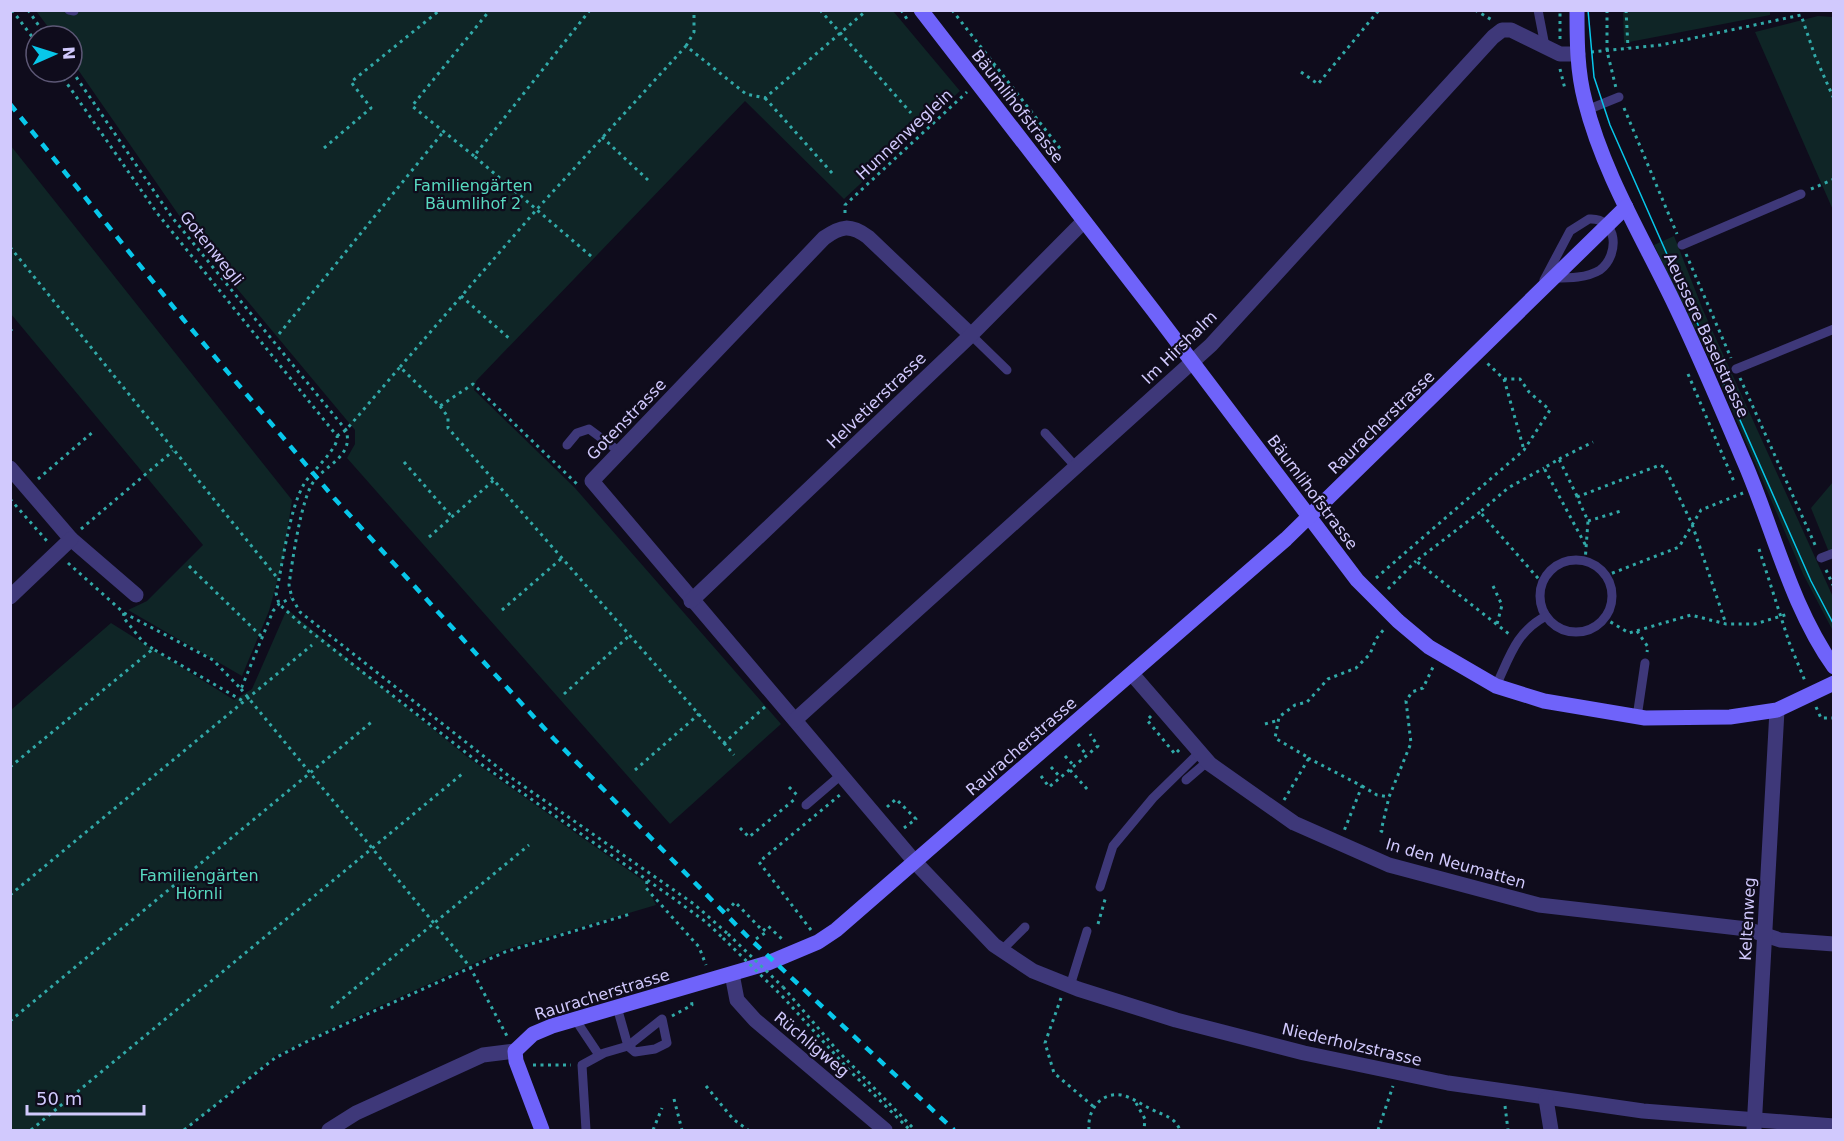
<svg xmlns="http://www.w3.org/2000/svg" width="1844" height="1141" font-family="'DejaVu Sans',sans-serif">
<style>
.green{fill:#0f2526}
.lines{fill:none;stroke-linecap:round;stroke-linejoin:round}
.path{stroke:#31a9a8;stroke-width:3;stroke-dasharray:3 4.5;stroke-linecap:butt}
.lane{stroke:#3e3879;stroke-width:9}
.street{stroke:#3e3879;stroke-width:15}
.secondary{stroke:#6f63fa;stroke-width:15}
.tram{stroke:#08c7ea;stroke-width:1.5}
.rail{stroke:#08c7ea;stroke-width:4.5;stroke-dasharray:9 8;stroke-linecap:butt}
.path-bridge{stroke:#31a9a8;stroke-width:3;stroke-dasharray:3 4.5;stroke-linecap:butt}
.labels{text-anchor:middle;stroke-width:4.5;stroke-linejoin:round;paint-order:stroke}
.street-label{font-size:16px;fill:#d1c9fd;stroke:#0f0c1c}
.park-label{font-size:16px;fill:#58d9c0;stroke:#0f0c1c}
</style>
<rect width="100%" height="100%" fill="#0f0c1c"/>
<g class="green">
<polygon points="36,11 893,11 960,91 844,199 745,101 476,381 474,390 575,488 781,724 670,824 347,458 355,444 355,430 194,237 72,61 72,36 55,36"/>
<polygon points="1770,11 1770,15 1624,43 1623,11"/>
<polygon points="1818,16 1833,17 1833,210 1755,32"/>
<polygon points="11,146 292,500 283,560 269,611 242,676 128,610 147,601 203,545 11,314"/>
<polygon points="1674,236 1703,310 1833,597 1833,631 1803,574 1719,379 1654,245"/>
<polygon points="1833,482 1833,562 1811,508"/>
<polygon points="287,609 466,756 644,881 656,905 504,950 349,1020 275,1056 185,1130 11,1130 11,710 111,623 234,700 252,689"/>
</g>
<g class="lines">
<g class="path">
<polyline points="12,10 36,42"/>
<polyline points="28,10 46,36"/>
<polyline points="590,10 474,156 592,257"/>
<polyline points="820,10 911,113"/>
<polyline points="901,10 907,19"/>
<polyline points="952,10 1062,151"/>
<polyline points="1475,10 1492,20"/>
<polyline points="1607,10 1607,51 1616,88"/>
<polyline points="1626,10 1628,48"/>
<polyline points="1560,39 1560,10"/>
<polyline points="686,46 694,32 694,10"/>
<polyline points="1591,52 1661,45 1801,15 1815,56 1834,99"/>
<polyline points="1560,69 1565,89"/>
<path d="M72 71 171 216 346 430C354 456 327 464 314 481 301 498 292 563 289 585L292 598 300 612 509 776 694 904 728 934"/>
<path d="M59 72 157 213 337 436C340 447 311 472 304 484 289 510 283 563 276 593L279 604 301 624 478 762 673 898 706 922 723 938"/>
<polyline points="1301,72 1318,84 1379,10"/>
<polyline points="987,73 995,65"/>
<polyline points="765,98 833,174"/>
<polyline points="1624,108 1677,234"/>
<polyline points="602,137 648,180"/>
<polyline points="324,148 371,108 351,82 440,10"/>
<polyline points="474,156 412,106 490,10"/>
<polyline points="1811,189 1834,179"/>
<polyline points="845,213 845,205 967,92"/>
<polyline points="10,247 279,580"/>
<polyline points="1686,254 1731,358"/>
<polyline points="461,296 511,340"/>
<polyline points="10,331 12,329"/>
<polyline points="279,334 444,131"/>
<polyline points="400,367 538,208 686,46 746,94 765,98 867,10"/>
<polyline points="1688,374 1735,484"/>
<polyline points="1740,378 1816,547"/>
<polyline points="1504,379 1524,450"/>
<polyline points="440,406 448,417 448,428 724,743 766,706"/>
<polyline points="337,436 346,430 400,367 440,406 473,384 577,484"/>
<polyline points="1559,459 1593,442"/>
<polyline points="404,462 452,517"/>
<polyline points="38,479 94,431"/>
<polyline points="1577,496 1559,459 1544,468 1586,546"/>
<polyline points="10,499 47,541"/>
<polyline points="1480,512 1416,561 1509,634"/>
<polyline points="1588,521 1621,511"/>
<polyline points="81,529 173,451"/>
<polyline points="429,537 494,480"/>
<polyline points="1759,549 1789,642 1805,681"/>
<polyline points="1585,562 1588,521 1577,497 1660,465 1665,468 1692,524 1726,624"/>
<polyline points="68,563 124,613 213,660 241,689 273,611 279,604 291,598"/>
<polyline points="189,566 262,637"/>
<polyline points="1826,570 1834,587"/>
<polyline points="1605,576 1679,547 1701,510 1743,493"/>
<polyline points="1376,578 1524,450 1550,410 1529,392 1520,379 1504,379 1487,363"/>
<polyline points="1543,584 1480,512 1508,488 1544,468"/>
<polyline points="1493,586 1502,605 1497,624"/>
<polyline points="1388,589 1416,561"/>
<polyline points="502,610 562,558"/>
<polyline points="124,613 123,617 143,642 153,649"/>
<polyline points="1604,618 1629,633 1691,615 1726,624 1755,624 1788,614"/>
<polyline points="1637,631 1648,647 1647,652"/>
<polyline points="241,689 470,967 507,1036"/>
<polyline points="564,694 630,635"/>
<polyline points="1816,707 1821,718 1834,718"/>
<polyline points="1151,716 1147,720 1175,754 1180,749"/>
<polyline points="1265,724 1279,720"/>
<polyline points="724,743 734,755"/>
<polyline points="1078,744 1087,756"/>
<polyline points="1065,756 1074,766"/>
<polyline points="1308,758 1362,786 1344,831"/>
<polyline points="10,767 153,649 243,701"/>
<polyline points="1051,767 1060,777"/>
<polyline points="635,770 699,714"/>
<polyline points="1070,770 1088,790"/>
<polyline points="1041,776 1049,787 1098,746 1090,734"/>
<polyline points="1362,786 1377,795 1389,797 1411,743 1406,701 1412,692 1423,688 1434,665"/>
<polyline points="789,787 798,796"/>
<polyline points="1284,800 1309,758 1275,738 1279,717 1295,705 1307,702 1328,679 1356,668 1370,654 1376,639 1385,628"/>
<polyline points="887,807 896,799 916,819 904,828"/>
<polyline points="740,828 749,837 795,799"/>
<polyline points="1383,832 1381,831 1389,797"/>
<polyline points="647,881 646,888 699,947 706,965"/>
<polyline points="10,895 312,645"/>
<polyline points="727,911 735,902 763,931 768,926 783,940"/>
<polyline points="1098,924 1106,896"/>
<polyline points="811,930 759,862 841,794"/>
<polyline points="756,939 765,933"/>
<polyline points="783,987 837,1050 915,1130"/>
<polyline points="782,996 851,1072 910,1130"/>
<polyline points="1061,998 1045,1043 1054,1073 1094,1107"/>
<polyline points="331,1008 529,845"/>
<polyline points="672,1016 692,1005 691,999"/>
<polyline points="10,1021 374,720"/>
<polyline points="533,1065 571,1065"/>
<polyline points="706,1086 733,1119 748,1130"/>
<polyline points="674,1099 682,1130"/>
<polyline points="1136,1103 1145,1119 1144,1130"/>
<polyline points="1505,1106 1508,1130"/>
<polyline points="31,1130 462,774"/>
<polyline points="184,1130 275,1058 310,1040 505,952 630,914"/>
<polyline points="653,1130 662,1108"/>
<path d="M1089 1130C1087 1111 1100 1092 1121 1095 1132 1097 1142 1105 1151 1109 1164 1116 1174 1116 1180 1130"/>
<polyline points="1378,1130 1393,1086"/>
</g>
<g class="lane">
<polyline points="69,10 74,11"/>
<polyline points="1538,10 1545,46"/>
<polyline points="1587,110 1619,97"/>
<polyline points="1682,245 1801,194"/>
<path d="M1544 280 1570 231 1589 219C1618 217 1620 255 1600 270 1587 278 1569 278 1554 278"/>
<polyline points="971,335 1007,370"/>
<polyline points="1736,369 1834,329"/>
<polyline points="1045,433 1076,467"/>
<polyline points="567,445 577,433 589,429 620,452"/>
<polyline points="1821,558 1834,553"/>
<circle cx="1576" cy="596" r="36"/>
<path d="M1496 686C1510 656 1516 632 1546 616"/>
<polyline points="1637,717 1645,663"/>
<polyline points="1186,780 1208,761"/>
<polyline points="806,805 841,775"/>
<polyline points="1100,887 1113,846 1153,798 1200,752"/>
<polyline points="1002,950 1025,927"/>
<polyline points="1070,986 1087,931"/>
<polyline points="575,1019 599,1055"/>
<polygon points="662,1019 667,1043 655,1049 635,1052 628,1046"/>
<polyline points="586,1130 582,1065 604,1053 628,1046 617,1007"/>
</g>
<g class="street">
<path d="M971 335 868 237C850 224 841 226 824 238L592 481 915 862 994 945 1033 971 1078 989 1176 1020 1304 1053 1448 1083 1643 1111 1834 1126"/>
<polyline points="10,468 71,539 136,595"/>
<polyline points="10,597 71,539"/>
<polyline points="691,601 971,335 1084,221"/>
<polyline points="1132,674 1210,764 1294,823 1389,865 1539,905 1747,929 1780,940 1834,944"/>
<polyline points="795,720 1211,345 1493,37 1502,30 1511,30 1560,54 1578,54"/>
<polyline points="732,974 737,1000 755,1020 885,1130"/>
<polyline points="1546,1099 1551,1130"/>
<polyline points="1754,1129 1777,710"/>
<polyline points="329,1130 356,1113 483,1055 515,1051"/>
</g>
<g class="secondary">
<polyline points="921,10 1153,310 1357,580 1398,621 1429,647 1496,686 1544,701 1645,718 1730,717 1777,710 1834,683"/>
<path d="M1577 10C1577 41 1577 71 1585 101 1603 173 1643 238 1675 305 1699 355 1721 407 1743 459 1773 527 1790 605 1834 667"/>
<polyline points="542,1130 516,1061 515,1051 533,1034 552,1026 768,963 818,942 836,930 1286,539 1626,207"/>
</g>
<polyline class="tram" points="1588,10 1594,77 1610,125 1811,581 1834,625"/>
<polyline class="rail" points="10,104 183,319 334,498 554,739 749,938 954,1130"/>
<g class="path-bridge">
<polyline points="728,934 783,987"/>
<polyline points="723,938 782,996"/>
</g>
</g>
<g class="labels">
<g class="street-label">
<text transform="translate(1018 106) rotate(52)" y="6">Bäumlihofstrasse</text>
<text transform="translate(904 134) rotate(-43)" y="6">Hunnenweglein</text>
<text transform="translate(212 248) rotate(51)" y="6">Gotenwegli</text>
<text transform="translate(1707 335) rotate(65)" y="6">Aeussere Baselstrasse</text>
<text transform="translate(1179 347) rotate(-44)" y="6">Im Hirshalm</text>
<text transform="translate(876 400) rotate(-44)" y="6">Helvetierstrasse</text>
<text transform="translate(626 419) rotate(-46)" y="6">Gotenstrasse</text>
<text transform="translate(1381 422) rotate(-44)" y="6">Rauracherstrasse</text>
<text transform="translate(1313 492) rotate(53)" y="6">Bäumlihofstrasse</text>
<text transform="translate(1021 746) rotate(-41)" y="6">Rauracherstrasse</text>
<text transform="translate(1456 863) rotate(16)" y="6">In den Neumatten</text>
<text transform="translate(1747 919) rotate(-87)" y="6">Keltenweg</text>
<text transform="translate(602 994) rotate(-17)" y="6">Rauracherstrasse</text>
<text transform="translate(812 1044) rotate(40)" y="6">Rüchligweg</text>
<text transform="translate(1352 1044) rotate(13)" y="6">Niederholzstrasse</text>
</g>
<g class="park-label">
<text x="473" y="191">Familiengärten<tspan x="473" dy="18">Bäumlihof 2</tspan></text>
<text x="199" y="881">Familiengärten<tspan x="199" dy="18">Hörnli</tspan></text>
</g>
</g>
<rect width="1844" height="1141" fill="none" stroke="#d1c9fd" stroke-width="24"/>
<g transform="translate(54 54) rotate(87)"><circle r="28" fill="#0f0c1c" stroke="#5d5876" stroke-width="1.5"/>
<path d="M0-4.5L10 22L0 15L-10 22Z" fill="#08c7ea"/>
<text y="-9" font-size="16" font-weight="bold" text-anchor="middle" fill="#d1c9fd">N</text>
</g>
<path d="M27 1105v9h117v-9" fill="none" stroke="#d1c9fd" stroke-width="3"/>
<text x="36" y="1105" font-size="18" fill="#d1c9fd" stroke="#0f0c1c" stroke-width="4.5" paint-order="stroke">50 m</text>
</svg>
